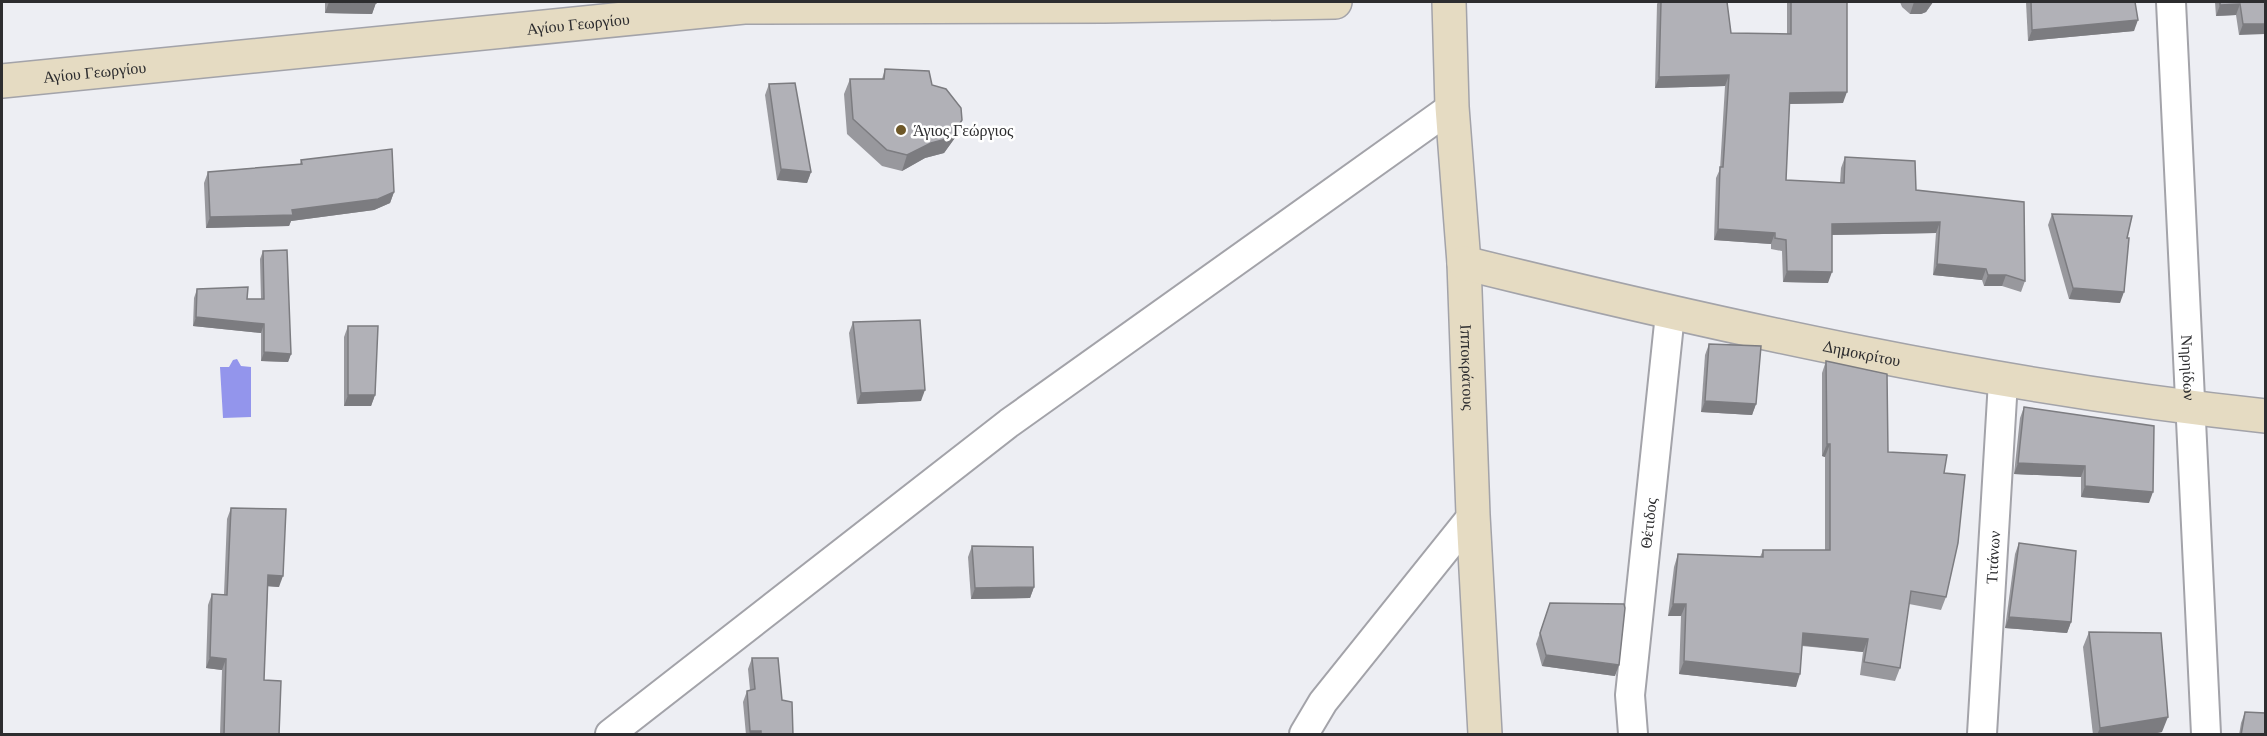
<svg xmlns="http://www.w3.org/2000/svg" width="2267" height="736" font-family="'PT Serif',serif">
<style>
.water{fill:#9395ec}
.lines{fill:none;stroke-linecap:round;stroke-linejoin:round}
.street-casing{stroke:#a3a3a9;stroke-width:32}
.secondary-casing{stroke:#a3a3a9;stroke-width:36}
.street{stroke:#fff;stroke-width:28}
.secondary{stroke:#e5dbc2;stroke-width:33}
.wall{fill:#98989d}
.shaded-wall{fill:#7c7c80}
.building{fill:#b1b1b7;stroke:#7c7c80;stroke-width:1.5}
.poi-dot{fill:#6e5828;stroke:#fff;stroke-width:2}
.labels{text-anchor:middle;stroke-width:5;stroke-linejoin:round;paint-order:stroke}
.street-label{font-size:16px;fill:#2d2d2f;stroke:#fff}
.poi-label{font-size:16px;fill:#2d2d2f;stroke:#fff;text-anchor:start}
</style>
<rect width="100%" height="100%" fill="#edeef3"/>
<polygon class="water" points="237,359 241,366 251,367 251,417 223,418 220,367 229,367 233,360"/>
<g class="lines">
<defs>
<g id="street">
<path id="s1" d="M2171 2 2206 734"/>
<polyline points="610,734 1009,423 1452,107"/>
<polyline points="1304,734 1323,702 1473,515"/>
<path id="s2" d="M1633 734 1630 695 1670 314"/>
<path id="s3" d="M1982 734 2003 381"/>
</g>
<g id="secondary">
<path id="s4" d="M1449 2 1452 107 1464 263 1473 515 1485 734"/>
<path id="s5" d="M2 81 744 7 1105 6 1335 2"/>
<path id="s6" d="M1464 263C1728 328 1994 387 2266 416"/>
</g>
</defs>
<use href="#street" class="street-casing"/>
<use href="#secondary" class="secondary-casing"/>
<use href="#street" class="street"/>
<use href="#secondary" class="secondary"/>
</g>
<g class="wall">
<polygon points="325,2 376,2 372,14 325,13"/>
<polygon points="1658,2 1727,2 1731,33 1787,34 1787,2 1847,2 1843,103 1789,104 1786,180 1840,183 1841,168 1845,157 1916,190 2025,281 2021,292 2002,286 1984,286 1982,280 1933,275 1936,233 1832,235 1828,283 1783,282 1782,251 1771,249 1771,244 1714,240 1716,178 1720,169 1725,86 1655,88 1657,4"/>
<polygon points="1900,2 1933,2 1926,12 1921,14 1910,14 1902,7"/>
<polygon points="2026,2 2135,2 2134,31 2028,41"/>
<polygon points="2215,2 2265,2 2239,35 2236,15 2216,16"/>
<polygon points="885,69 932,85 957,135 944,153 925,158 902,171 882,166 847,134 844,94 850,79 882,79"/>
<polygon points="769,84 811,172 807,183 777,180 765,95"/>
<polygon points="301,160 394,192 390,203 374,210 291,221 289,226 206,228 204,183 208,172 300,164"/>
<polygon points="2052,214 2127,238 2120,303 2069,299 2048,225"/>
<polygon points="263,251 291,354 288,362 261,361 261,333 193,326 194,298 197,289 247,299 261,299 260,259"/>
<polygon points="853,322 921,401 857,404 849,333"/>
<polygon points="348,326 375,395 371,406 344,406 344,337"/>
<polygon points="1709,344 1756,404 1752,415 1701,412 1705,355"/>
<polygon points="1826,361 1888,452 1944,473 1946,597 1941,610 1909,604 1900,668 1895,681 1860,675 1863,652 1802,646 1796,687 1679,674 1681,616 1668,616 1674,567 1678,554 1760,557 1763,550 1825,550 1825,457 1822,456 1822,373"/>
<polygon points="2024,407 2149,503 2081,497 2081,477 2014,474 2020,418"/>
<polygon points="231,508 279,587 268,586 264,680 279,735 220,735 222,670 206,668 208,605 212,594 224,594 227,519"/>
<polygon points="2019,543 2071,622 2067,633 2005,628 2015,554"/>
<polygon points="972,546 1034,587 1030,598 971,599 968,557"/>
<polygon points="1550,603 1615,676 1542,666 1536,644"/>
<polygon points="2089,632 2162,732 2147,735 2093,735 2083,647"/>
<polygon points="752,658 782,700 793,735 746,735 743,702 747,691 750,690 748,669"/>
<polygon points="2265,711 2265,735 2239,735 2241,723 2245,712 2265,713"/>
</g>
<g class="shaded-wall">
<polygon points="329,2 376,3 372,14 325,13"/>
<polygon points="1914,2 1933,2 1926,12 1921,14 1910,14"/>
<polygon points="2240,4 2236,15 2216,16 2220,5"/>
<polygon points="2138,20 2134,31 2028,41 2032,30"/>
<polygon points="2243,24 2265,24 2265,34 2239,35"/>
<polygon points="1729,75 1725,86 1655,88 1659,77"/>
<polygon points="1847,92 1843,103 1786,104 1790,93"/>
<polygon points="962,120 957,135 944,153 925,158 902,171 907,155"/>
<polygon points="781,169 811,172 807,183 777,180"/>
<polygon points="394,192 390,203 374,210 291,221 289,226 206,228 210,217 292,210"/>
<polygon points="1940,222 1936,233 1828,235 1832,224"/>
<polygon points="1718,229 1775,233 1771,244 1714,240"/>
<polygon points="1937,264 1986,269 1982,280 1933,275"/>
<polygon points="1787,271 1832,272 1828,283 1783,282"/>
<polygon points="1988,275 2006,275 2002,286 1984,286"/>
<polygon points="2073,288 2124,292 2120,303 2069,299"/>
<polygon points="196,317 264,324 261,333 193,326"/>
<polygon points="264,352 291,354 288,362 261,361"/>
<polygon points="925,390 921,401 857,404 861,393"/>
<polygon points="348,395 375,395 371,406 344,406"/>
<polygon points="1705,401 1756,404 1752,415 1701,412"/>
<polygon points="1827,444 1830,444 1825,457 1822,456"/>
<polygon points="2018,463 2085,466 2081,477 2014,474"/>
<polygon points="2085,486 2153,492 2149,503 2081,497"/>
<polygon points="268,575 283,576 279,587 264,586"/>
<polygon points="1034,587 1030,598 971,599 975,588"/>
<polygon points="1673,604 1686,604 1681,616 1668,616"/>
<polygon points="2009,617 2071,622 2067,633 2005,628"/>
<polygon points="1803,633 1868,639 1863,652 1799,645"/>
<polygon points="1546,655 1619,665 1615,676 1542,666"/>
<polygon points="210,657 226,659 222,670 206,668"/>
<polygon points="1684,661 1800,674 1796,687 1679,674"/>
<polygon points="2168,717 2162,732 2147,735 2097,735 2100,728"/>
<polygon points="750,731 761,731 759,735 749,735"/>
</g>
<g class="building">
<polygon points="329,2 376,2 376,3"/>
<polygon points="1661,2 1727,2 1731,33 1791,34 1791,2 1847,2 1847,92 1790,93 1786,180 1844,183 1845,157 1915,161 1916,190 2024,202 2025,281 2006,275 1988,275 1986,269 1937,264 1940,222 1832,224 1832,272 1787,271 1786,240 1775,238 1775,233 1718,229 1720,167 1723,167 1729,75 1659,77"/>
<polygon points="2031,2 2135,2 2138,20 2032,30"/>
<polygon points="2220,2 2265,2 2265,24 2243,24 2240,4 2220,5"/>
<polygon points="885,69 929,71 932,85 946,89 961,108 962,120 950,138 931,143 907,155 887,150 853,119 850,79 884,79"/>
<polygon points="795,83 811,172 781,169 769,84"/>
<polygon points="392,149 394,192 378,199 292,210 293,215 210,217 208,172 302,164 301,160"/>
<polygon points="2052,214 2132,216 2127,238 2129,238 2124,292 2073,288"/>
<polygon points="287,250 291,354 264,352 264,324 196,317 197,289 248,287 247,299 264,299 263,251"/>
<polygon points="920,320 925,390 861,393 853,322"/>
<polygon points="348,326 378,326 375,395 348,395"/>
<polygon points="1709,344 1761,346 1756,404 1705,401"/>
<polygon points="1826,361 1887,374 1888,452 1947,455 1944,473 1965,475 1958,543 1946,597 1911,591 1900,668 1864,662 1868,639 1803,633 1800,674 1684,661 1686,604 1673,604 1678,554 1763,557 1763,550 1830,550 1830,444 1827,444"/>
<polygon points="2024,407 2154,426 2153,492 2085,486 2085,466 2018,463"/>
<polygon points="231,508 286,509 283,576 268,575 264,680 281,681 279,735 224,735 226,659 210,657 212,594 227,595"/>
<polygon points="2019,543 2076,551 2071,622 2009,617"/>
<polygon points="972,546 1033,547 1034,587 975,588"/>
<polygon points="1550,603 1624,604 1625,608 1619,665 1546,655 1540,633"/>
<polygon points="2089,632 2161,633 2168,717 2100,728"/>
<polygon points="752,658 778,658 782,700 792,702 793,735 761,735 761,731 750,731 747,691 755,689"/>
<polygon points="2245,712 2265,713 2265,735 2241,735"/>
</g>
<circle class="poi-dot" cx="901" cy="130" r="6"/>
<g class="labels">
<g class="street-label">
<text dy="6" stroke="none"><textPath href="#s5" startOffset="579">Αγίου Γεωργίου</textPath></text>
<text dy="6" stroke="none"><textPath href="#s5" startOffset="93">Αγίου Γεωργίου</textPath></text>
<text dy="6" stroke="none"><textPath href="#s6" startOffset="408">Δημοκρίτου</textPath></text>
<text dy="6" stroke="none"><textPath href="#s4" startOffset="366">Ιπποκράτους</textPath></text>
<text dy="6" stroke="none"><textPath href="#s1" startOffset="366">Νηρηίδων</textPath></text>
<text dy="6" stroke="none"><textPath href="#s2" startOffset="212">Θέτιδος</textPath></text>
<text dy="6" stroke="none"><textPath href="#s3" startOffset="177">Τιτάνων</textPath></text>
</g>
<g class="poi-label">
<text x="913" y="136">Άγιος Γεώργιος</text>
</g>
</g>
<rect width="2267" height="736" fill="none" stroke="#2d2d2f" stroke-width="6"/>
</svg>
